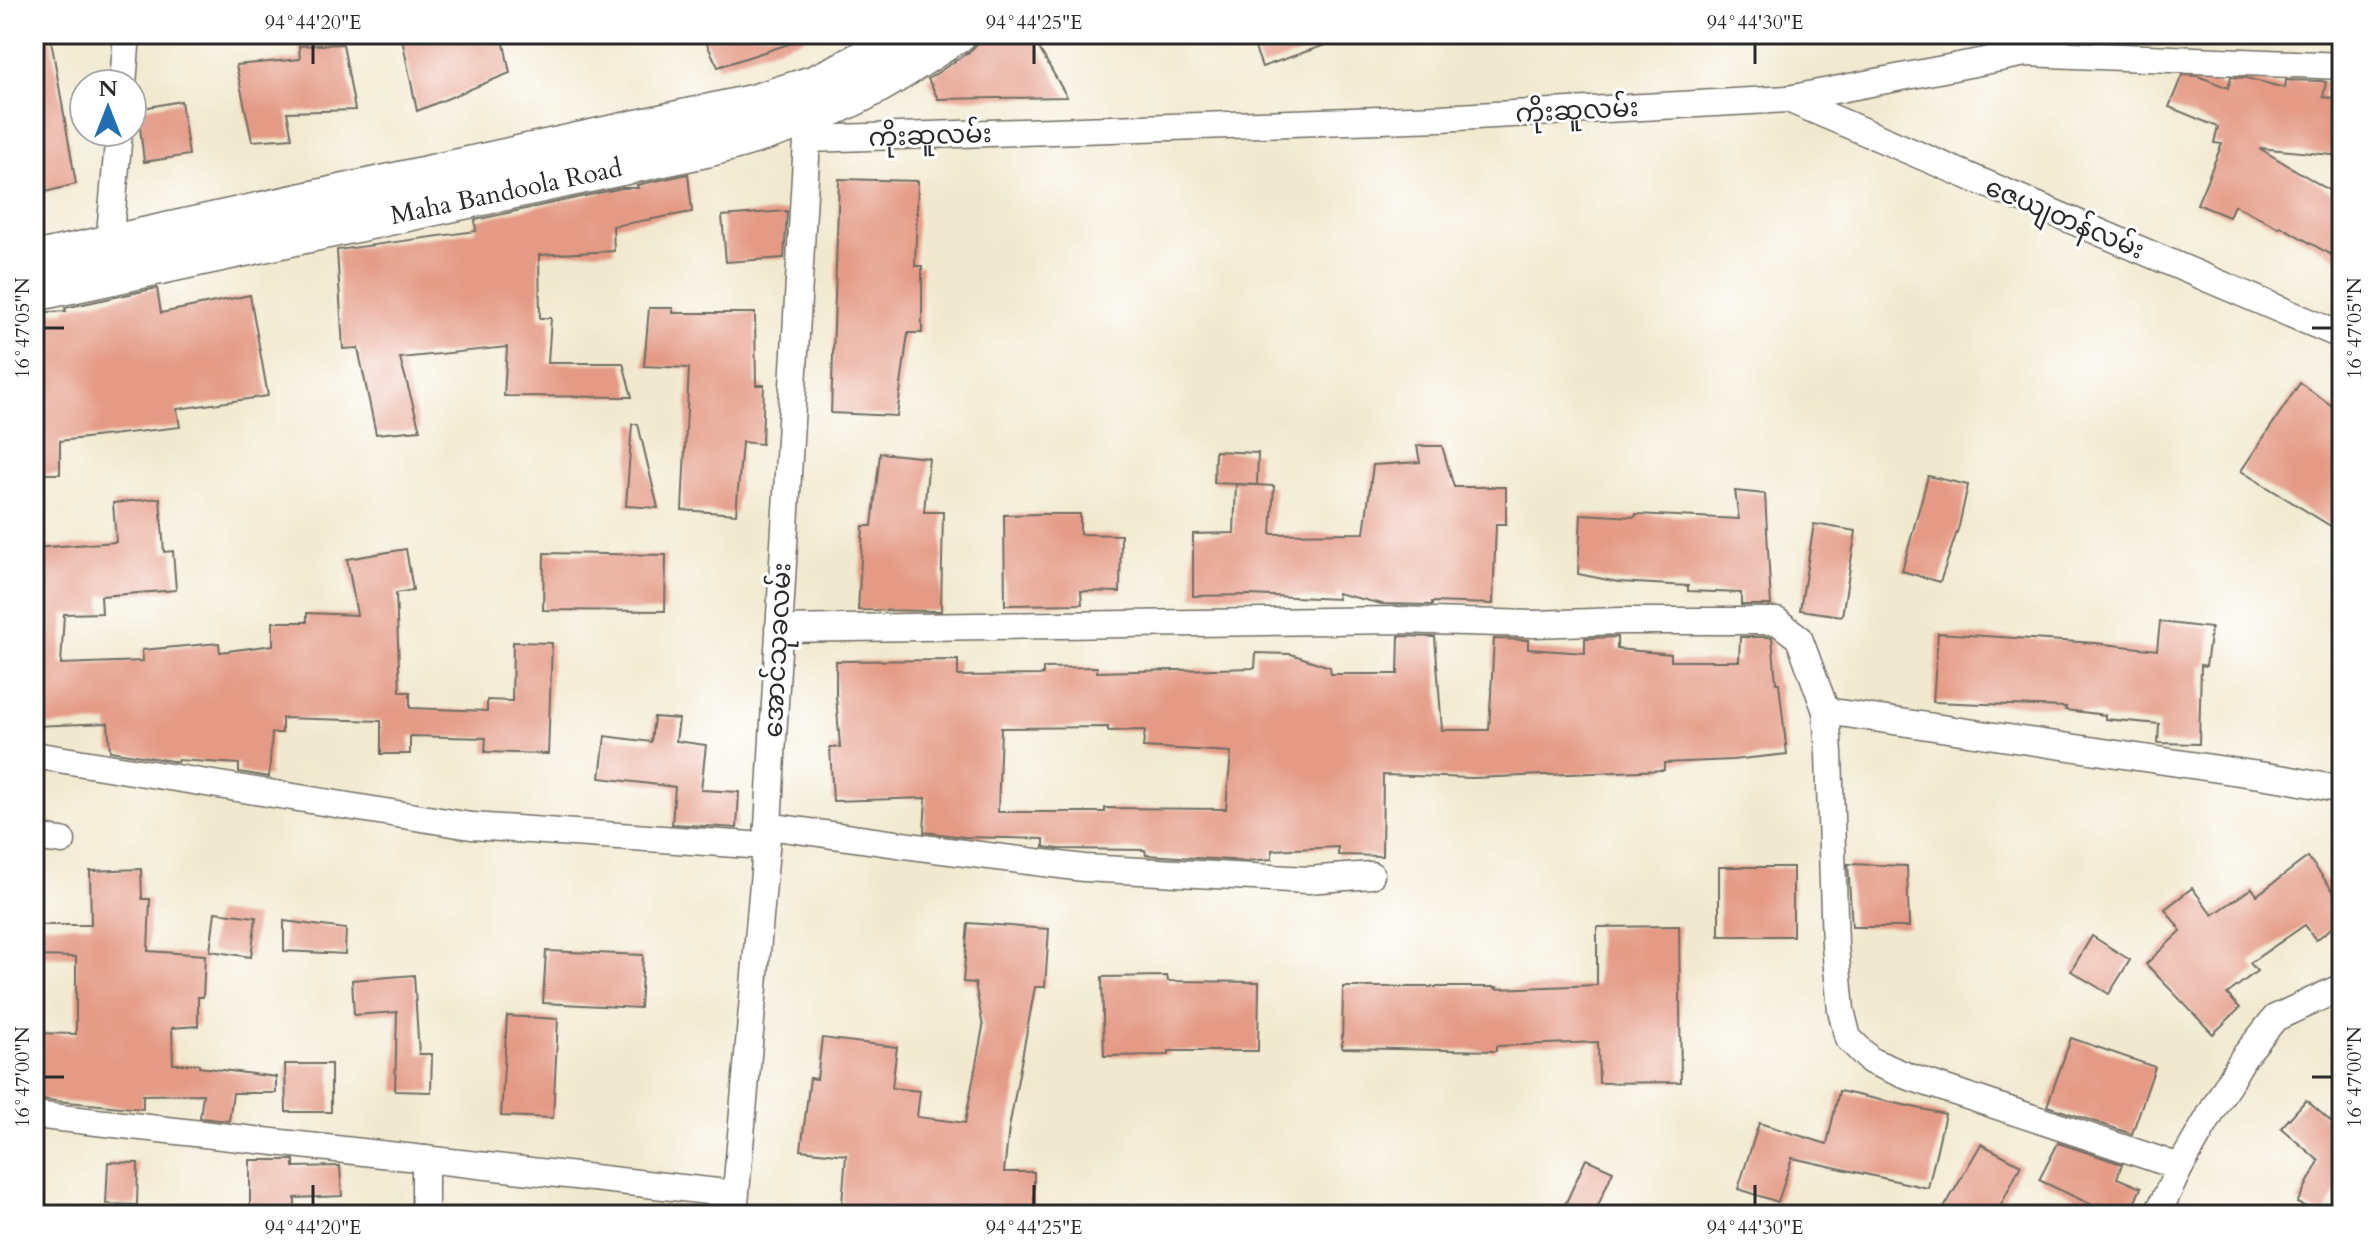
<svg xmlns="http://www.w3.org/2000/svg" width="2376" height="1249" font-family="Cardo,'Noto Sans Myanmar',serif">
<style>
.building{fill:#e49a84;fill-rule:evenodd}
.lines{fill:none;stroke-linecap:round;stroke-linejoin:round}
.minor-casing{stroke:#706e64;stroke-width:29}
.secondary-casing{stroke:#706e64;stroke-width:41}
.minor{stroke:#fff;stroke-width:26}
.secondary{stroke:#fff;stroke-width:38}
.ticks{fill:none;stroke:#2b2b2b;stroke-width:3}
.labels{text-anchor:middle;stroke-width:6;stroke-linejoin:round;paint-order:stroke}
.street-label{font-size:26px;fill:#2b2b2b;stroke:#fff}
.neatline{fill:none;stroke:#2b2b2b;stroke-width:3}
.ticks-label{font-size:20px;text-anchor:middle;fill:#2b2b2b}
</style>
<rect width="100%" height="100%" fill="#fff"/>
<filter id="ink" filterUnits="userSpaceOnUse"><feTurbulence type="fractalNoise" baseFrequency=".0125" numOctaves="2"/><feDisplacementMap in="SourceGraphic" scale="16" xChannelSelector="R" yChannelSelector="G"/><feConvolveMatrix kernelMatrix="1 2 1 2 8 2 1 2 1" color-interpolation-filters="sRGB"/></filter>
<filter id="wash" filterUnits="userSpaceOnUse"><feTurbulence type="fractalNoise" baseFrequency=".006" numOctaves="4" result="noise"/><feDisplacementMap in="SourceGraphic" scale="32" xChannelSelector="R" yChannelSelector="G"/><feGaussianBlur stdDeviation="1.8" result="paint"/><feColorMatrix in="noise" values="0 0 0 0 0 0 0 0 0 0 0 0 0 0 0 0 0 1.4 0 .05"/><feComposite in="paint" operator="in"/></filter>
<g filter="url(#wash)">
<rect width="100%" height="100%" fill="#f1e9cf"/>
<g id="blocks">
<g class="building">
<polygon points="34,34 50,34 76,184 34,195"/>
<polygon points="401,34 502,34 510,73 417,111"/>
<polygon points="702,34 804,34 804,39 718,67"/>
<polygon points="979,34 1031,34 1067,97 938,99 928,79 969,52 977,44"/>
<polygon points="1250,34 1344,34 1345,38 1262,67"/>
<polygon points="343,44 355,110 287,112 292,138 252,141 236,65 300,59 299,46"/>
<polygon points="2182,75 2198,76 2228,88 2231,77 2246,78 2285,88 2286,80 2321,81 2326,82 2323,97 2342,99 2342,156 2259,148 2342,198 2342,261 2280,226 2279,228 2234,205 2229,217 2197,204 2222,144 2214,143 2218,127 2169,107"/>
<polygon points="181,101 189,155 144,162 138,109"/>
<polygon points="688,174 692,212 613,226 614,251 539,255 540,318 551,318 548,363 623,363 632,397 504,396 507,347 400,358 420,430 376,434 358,348 343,349 337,250 476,231 475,220 622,188 638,188 637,185"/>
<polygon points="839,179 918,181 915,266 922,266 922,333 908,333 897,416 831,413"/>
<polygon points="787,211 784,258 726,262 722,216"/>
<polygon points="157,288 161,313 250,295 268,396 177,409 180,427 60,441 60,474 34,474 34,313 66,311 65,308"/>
<polygon points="649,308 673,308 673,313 755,313 756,385 764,385 762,444 742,442 736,514 682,510 689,368 644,366"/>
<polygon points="2300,383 2342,413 2342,533 2241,471"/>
<polygon points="632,424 638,424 658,508 626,506"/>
<polygon points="1417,446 1442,446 1454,487 1506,487 1506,524 1496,524 1493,604 1432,602 1432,605 1382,604 1337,593 1338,599 1250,595 1193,596 1193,534 1234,533 1236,484 1274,486 1271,534 1364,533 1373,465 1420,462"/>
<polygon points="1215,451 1258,453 1257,485 1214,483"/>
<polygon points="880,453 929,458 924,512 943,512 941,611 858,610 863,526 872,526"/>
<polygon points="1928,476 1968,485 1959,526 1940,582 1902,571"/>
<polygon points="1735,491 1765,494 1771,605 1741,605 1741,593 1688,591 1688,586 1618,582 1578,574 1581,514 1635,517 1636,514 1739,519"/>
<polygon points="160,498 164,552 173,551 176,590 101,596 102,613 64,614 61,664 143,661 142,650 219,643 220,652 273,645 273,622 307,622 307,613 357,615 347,559 406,549 413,590 396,593 400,692 410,692 410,708 487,711 487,700 512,701 513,642 552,643 548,754 485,752 486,738 410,736 410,754 381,754 381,721 282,718 282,733 272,733 269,777 239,772 239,764 178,760 178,762 110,751 108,723 34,726 34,548 116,542 113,503"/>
<polygon points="1041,514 1080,514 1080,534 1121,535 1120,592 1081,591 1082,604 1005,605 1004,515"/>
<polygon points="1814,524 1856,531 1842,616 1800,610"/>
<polygon points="544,553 666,555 665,611 543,610"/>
<polygon points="2160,622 2211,628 2206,666 2201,665 2199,744 2158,743 2159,724 2105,719 2105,715 2065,710 2066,707 1933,702 1938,633 2095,643 2157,650"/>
<path d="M1399 636 1435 637 1442 730H1489L1494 639 1528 640V649L1585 653V638L1617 637V649L1671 654V661H1739L1740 637H1772L1776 683H1779L1787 754 1732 760 1664 763V770L1473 778 1383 775 1382 856 1338 855V847L1272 850V859L1246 861 1146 855 1145 850 1059 849 1044 847V839L964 837 924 832 926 798 833 801 830 747H840L836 696V661L958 660V676L1043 675V668L1097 667V672L1255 668 1256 653 1291 654 1330 667 1331 674H1398ZM1108 727V731L1145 730 1143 747 1231 752 1226 809 1105 808V812H998L1001 728Z"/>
<polygon points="654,717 679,719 676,741 706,745 701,790 739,792 737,828 672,824 675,787 600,778 605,736 651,742"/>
<polygon points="2308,857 2342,903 2342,920 2316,940 2305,925 2250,963 2257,971 2227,994 2240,1008 2213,1034 2146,964 2181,931 2165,909 2192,888 2213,915 2252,888 2257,895"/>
<polygon points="1848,864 1907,866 1909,927 1852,927"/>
<rect x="1719" y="867" width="74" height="69"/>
<polygon points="141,869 142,899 150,899 148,951 205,955 203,997 198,997 198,1026 172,1028 173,1064 199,1064 199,1067 276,1077 276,1093 233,1093 229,1121 200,1118 203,1094 143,1095 143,1109 34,1099 34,1033 76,1034 76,957 34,956 34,925 91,925 90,871"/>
<polygon points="215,912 256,917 251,957 210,951"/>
<polygon points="284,921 346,929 345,954 284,951"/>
<polygon points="968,923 1049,929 1045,987 1035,987 1009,1128 1004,1172 1034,1172 1034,1209 946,1209 946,1215 841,1215 846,1155 801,1150 810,1078 817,1079 822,1038 897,1047 892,1088 920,1091 917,1117 965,1123 983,1027 975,983 963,982"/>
<polygon points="1679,926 1681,1082 1599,1083 1598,1042 1496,1046 1496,1051 1342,1048 1343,987 1497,987 1496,989 1597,985 1597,927"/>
<polygon points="2092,936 2130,960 2109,994 2071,971"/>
<polygon points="546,951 643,955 640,1008 543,1003"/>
<polygon points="414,975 419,1054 432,1054 431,1092 395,1091 397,1012 354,1015 352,980"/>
<polygon points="1167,976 1168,981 1259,982 1258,1051 1169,1051 1169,1055 1104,1056 1102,977"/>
<polygon points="507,1016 558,1019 553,1118 501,1116"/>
<polygon points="2071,1038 2155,1067 2132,1134 2047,1106"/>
<polygon points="285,1064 331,1064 331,1112 286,1112"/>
<polygon points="1839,1091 1945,1114 1928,1188 1792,1158 1778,1202 1738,1189 1759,1123 1827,1144"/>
<polygon points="2306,1100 2337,1127 2342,1117 2342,1181 2324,1215 2297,1203 2319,1161 2281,1128"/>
<polygon points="2058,1143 2122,1164 2117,1178 2141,1188 2129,1215 2113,1215 2039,1180"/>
<polygon points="1981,1144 2021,1165 1996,1215 1940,1215"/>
<polygon points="1586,1159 1613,1171 1594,1215 1577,1215 1563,1209"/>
<polygon points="250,1160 294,1160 294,1167 340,1166 342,1196 295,1198 295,1215 250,1215"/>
<polygon points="108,1162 138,1163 137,1205 106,1204"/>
</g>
</g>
</g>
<g filter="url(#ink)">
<use href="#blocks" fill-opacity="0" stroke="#706e64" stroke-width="2"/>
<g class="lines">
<defs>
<g id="minor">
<polyline points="123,84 127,34"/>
<polyline points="1788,99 2342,336"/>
<polyline points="808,139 1440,118 1788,99 2026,53 2342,66"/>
<polyline points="109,245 119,132"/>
<polyline points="778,629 1396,620 1534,624 1621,621 1777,621 1799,638 1826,711 1829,753 1835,946 1841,1010 1848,1038 1871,1061 1907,1076 2180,1167"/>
<polyline points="1826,711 2286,779 2342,790"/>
<polyline points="34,755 471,826 765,846"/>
<polyline points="768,826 925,848 1084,868 1308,880 1371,875"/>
<polyline points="34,837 62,841"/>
<polyline points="34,1115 735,1194"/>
<polyline points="425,1159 425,1215"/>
<polyline points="734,1215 768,826 808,123"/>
<polyline points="2157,1215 2180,1167 2243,1058 2275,1018 2342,987"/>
</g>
<g id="secondary">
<polyline points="34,261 756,103 816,84 853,66 903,34"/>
<path d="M34 292 706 148C764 133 821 115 874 86 902 71 929 51 957 34"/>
</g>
</defs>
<use href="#minor" class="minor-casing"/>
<use href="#secondary" class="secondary-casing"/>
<use href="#minor" class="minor"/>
<use href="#secondary" class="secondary"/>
</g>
</g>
<path class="ticks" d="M313 44V64M1034 44V64M1755 44V64M44 328H64M2312 328H2332M44 1077H64M2312 1077H2332M313 1185V1205M1034 1185V1205M1755 1185V1205"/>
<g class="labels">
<g class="street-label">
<text transform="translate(1577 110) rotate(-3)" y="9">ကိုးဆူလမ်း</text>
<text transform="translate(930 135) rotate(-2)" y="9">ကိုးဆူလမ်း</text>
<text transform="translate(506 191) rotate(-12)" y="9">Maha Bandoola Road</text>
<text transform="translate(2065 218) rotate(23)" y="9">ဇေယျတန်လမ်း</text>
<text transform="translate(777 650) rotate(-87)" y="9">အောင်သုခလမ်း</text>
</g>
</g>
<rect width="2376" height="1249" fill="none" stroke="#fff" stroke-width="88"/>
<g transform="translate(108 108)"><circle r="38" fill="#ffffff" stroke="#aaaaaa" stroke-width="2"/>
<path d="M0-6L14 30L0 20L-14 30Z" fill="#1f6fb2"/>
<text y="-12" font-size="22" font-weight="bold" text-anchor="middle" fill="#2b2b2b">N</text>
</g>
<rect x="44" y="44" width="2288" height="1161" class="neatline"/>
<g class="ticks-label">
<text x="313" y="29">94°44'20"E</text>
<text x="1034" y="29">94°44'25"E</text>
<text x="1755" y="29">94°44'30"E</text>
<text transform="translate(22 328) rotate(-90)" y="7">16°47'05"N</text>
<text transform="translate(2354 328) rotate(-90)" y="7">16°47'05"N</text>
<text transform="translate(22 1077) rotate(-90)" y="7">16°47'00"N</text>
<text transform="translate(2354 1077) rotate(-90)" y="7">16°47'00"N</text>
<text x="313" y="1234">94°44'20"E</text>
<text x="1034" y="1234">94°44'25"E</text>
<text x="1755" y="1234">94°44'30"E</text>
</g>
</svg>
